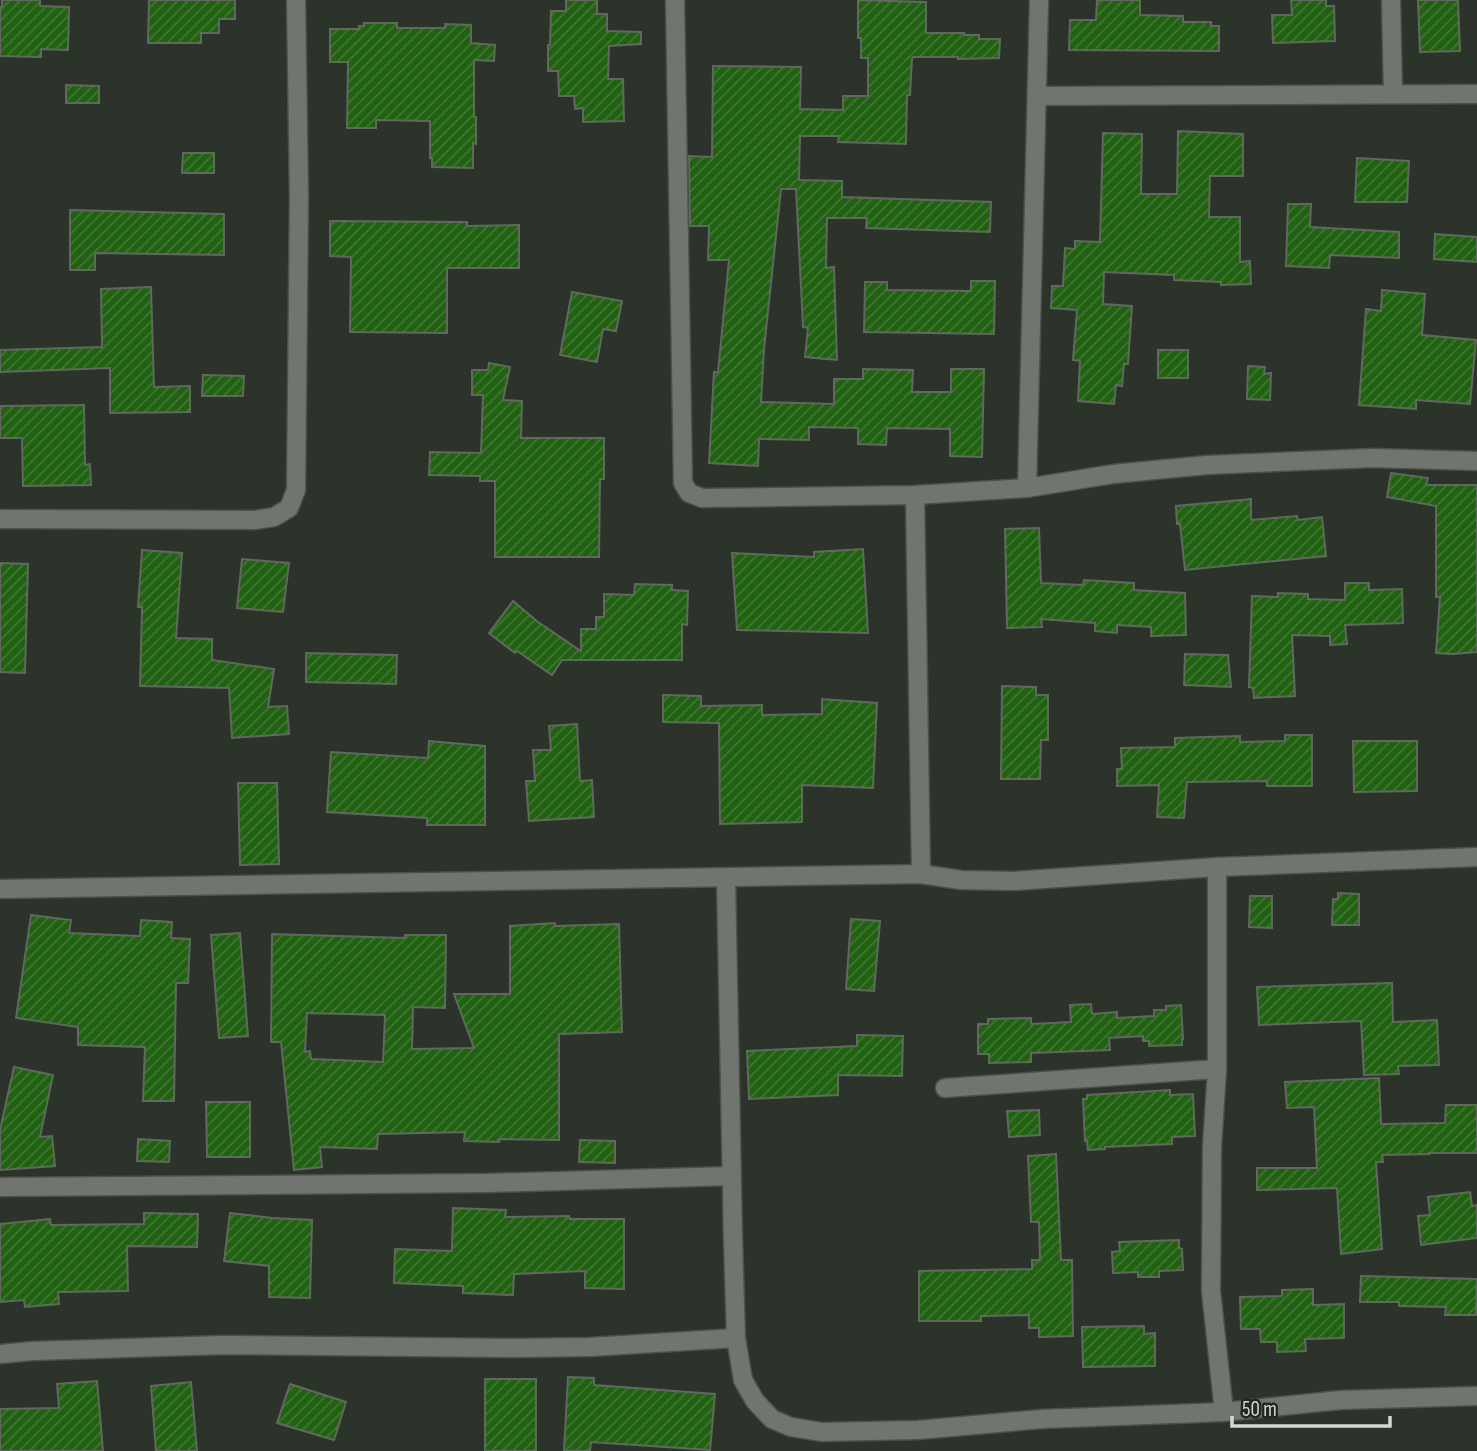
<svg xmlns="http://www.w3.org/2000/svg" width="1477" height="1451" font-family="'Sofia Sans Condensed',sans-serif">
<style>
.building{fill:url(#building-hatch);stroke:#61695f;stroke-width:2;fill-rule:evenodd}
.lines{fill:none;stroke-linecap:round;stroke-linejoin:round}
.minor-casing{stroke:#4a5149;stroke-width:21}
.minor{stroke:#717570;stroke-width:18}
</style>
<defs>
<pattern id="building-hatch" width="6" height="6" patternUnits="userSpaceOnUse" patternTransform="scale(1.75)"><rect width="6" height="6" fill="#216112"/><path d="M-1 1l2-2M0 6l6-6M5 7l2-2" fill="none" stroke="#407734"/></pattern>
</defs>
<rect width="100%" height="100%" fill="#2c332b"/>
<g class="building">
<polygon points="2,0 40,0 40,6 69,7 68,50 41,49 41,57 0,56 0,7 2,7"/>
<polygon points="149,0 235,0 235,19 219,19 219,33 201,33 201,43 148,43"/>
<polygon points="566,0 597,0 597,14 607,14 607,31 641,32 641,44 609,46 608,79 623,79 624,121 583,122 583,108 575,109 574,96 559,96 558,71 548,71 548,45 550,45 551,11 566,11"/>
<polygon points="858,0 926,2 926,33 964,33 964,35 979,35 979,39 1000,39 999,58 958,59 958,57 913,57 912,59 910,95 907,95 906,144 838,142 839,136 800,136 799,180 842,181 842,197 991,202 990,232 866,228 867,218 827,218 826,268 834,267 837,360 805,357 808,328 803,327 796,189 781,189 764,349 761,402 834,404 834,379 863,379 863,369 913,370 912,392 951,392 951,369 984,369 982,457 950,456 950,429 887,428 886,445 858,444 858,428 809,427 809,440 759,439 758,466 709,463 714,372 718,372 729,260 708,260 709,226 690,226 689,156 712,157 713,66 801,67 800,109 843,110 843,96 868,96 868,58 861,58 861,38 858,38"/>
<polygon points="1097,0 1140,0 1140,15 1183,16 1183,22 1211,22 1211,26 1219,26 1219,51 1069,50 1070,20 1096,20"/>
<polygon points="1291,0 1326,0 1326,6 1334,6 1335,41 1273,43 1272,15 1292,15"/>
<polygon points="1418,0 1458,0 1460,51 1420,52"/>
<polygon points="364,23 397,23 397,28 445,28 445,24 471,25 471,43 495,45 494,61 474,60 474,117 476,117 476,144 473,143 473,168 432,167 432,158 430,158 430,121 376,120 376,128 347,128 348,62 330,62 330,29 359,29 359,26 364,26"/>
<polygon points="66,85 99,86 99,103 66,103"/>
<polygon points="1178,131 1243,134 1243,176 1210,176 1209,217 1240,217 1240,262 1250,261 1251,284 1221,285 1221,282 1174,280 1174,275 1104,272 1103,304 1132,306 1128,364 1124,364 1122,386 1116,385 1114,404 1078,401 1080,361 1073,360 1077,310 1051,308 1052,286 1063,286 1065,248 1075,249 1075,241 1100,242 1103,133 1142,134 1141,194 1177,194"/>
<polygon points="183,153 214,153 214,173 182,173"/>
<polygon points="1357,158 1409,161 1407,202 1355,202"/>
<polygon points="1288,204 1311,204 1310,227 1399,232 1399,258 1330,255 1329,268 1286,266"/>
<polygon points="70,210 224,214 224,255 95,253 95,270 70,270"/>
<polygon points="330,221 467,222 467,226 519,225 519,268 447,268 447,333 350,332 351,257 330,256"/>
<polygon points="1435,234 1477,237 1477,262 1434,259"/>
<polygon points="971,281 995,281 994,334 864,332 865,282 887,282 887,290 971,291"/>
<polygon points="151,287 154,387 190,386 190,412 110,413 110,368 0,372 0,350 102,347 101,289"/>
<polygon points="1382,290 1425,294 1422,335 1476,340 1470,404 1416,400 1416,409 1359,405 1366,309 1381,311"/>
<polygon points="572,292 622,301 616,331 603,329 597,362 560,355"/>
<rect x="1158" y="350" width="30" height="28"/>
<polygon points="489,363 510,367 503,400 522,401 521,438 604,438 604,479 600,479 599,557 495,557 495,481 480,481 480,476 429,475 430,452 481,453 483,395 472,395 472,370 488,370"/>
<polygon points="1248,366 1265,367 1264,374 1271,373 1270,400 1247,399"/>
<polygon points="203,375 244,376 243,396 202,396"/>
<polygon points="84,405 85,465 90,464 91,485 23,486 22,438 0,438 0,406"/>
<polygon points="1391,473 1428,478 1426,485 1477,485 1477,652 1453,654 1436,653 1440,597 1436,597 1436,506 1387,497"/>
<polygon points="1251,499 1251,520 1297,516 1298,520 1322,517 1326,556 1185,570 1180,524 1177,524 1176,506"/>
<polygon points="1039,528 1041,583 1083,585 1084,580 1134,583 1134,590 1185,593 1186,635 1151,636 1151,627 1117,625 1117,633 1095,631 1095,623 1041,619 1042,627 1007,628 1005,529"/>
<polygon points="863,549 868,633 737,630 732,553 814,557 814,552"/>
<polygon points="142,550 182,553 176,638 212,639 212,660 274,669 268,707 287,706 289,734 232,738 229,688 140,686 142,607 138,607"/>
<polygon points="242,559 289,563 283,612 237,608"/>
<polygon points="0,563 28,564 25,673 0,672"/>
<polygon points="1345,583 1369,583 1369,590 1402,589 1403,623 1345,625 1347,644 1330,645 1330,636 1292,635 1295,696 1254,698 1253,688 1249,687 1252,596 1278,597 1278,593 1308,594 1308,599 1345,600"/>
<polygon points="635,584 672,585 672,590 688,591 687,625 682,624 682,660 562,660 552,675 517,651 515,653 489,633 513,601 538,622 581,651 581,629 596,629 596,617 604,617 604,594 634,595"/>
<polygon points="306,653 397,655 396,684 306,682"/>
<polygon points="1185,654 1228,655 1231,687 1184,685"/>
<polygon points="1002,686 1036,687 1036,695 1048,695 1048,740 1041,740 1040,779 1001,779"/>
<polygon points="663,695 701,696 701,706 762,705 762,715 822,714 822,699 877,703 873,788 802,785 802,822 720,824 719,723 663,722"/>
<polygon points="577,724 580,781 592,780 594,817 529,821 526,781 535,781 533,750 551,750 549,726"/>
<polygon points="1285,735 1312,735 1312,786 1267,786 1267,781 1187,782 1184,818 1157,817 1159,785 1117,786 1117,769 1122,769 1121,748 1175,747 1175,738 1240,736 1240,742 1285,741"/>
<polygon points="429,741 485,746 485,825 427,825 427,818 327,812 331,752 428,758"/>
<polygon points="1353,741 1417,741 1417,791 1354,792"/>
<polygon points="238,783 277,783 279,864 240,865"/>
<polygon points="1338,893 1359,894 1359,925 1332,925 1333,899 1338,899"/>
<polygon points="1250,896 1272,896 1272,928 1249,927"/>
<polygon points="31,915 71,920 69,933 140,936 141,920 172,922 171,938 190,939 188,983 176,983 174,1101 143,1101 145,1047 78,1045 78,1027 16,1018"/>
<polygon points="851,919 880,921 874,991 846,989"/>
<path d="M555 923V926L619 924 622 1032 559 1034V1140L499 1139V1142L464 1141 465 1132 378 1134 377 1149 320 1147 322 1167 294 1170 281 1042H271L272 934 404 938 405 935H446L445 1008 413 1007 412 1049 474 1048 454 994H510V926ZM307 1013 385 1015 383 1062 311 1059 310 1051 305 1052Z"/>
<polygon points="240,933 248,1036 219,1038 211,935"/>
<polygon points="1392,983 1393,1022 1437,1020 1439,1065 1398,1066 1399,1074 1364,1075 1361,1021 1259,1025 1257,987"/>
<polygon points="1091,1004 1092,1014 1117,1012 1117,1018 1154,1016 1154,1010 1166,1010 1166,1006 1181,1005 1183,1039 1182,1039 1182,1045 1149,1046 1149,1041 1143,1041 1143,1036 1109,1038 1110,1050 1031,1053 1031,1062 989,1063 989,1054 978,1054 978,1024 988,1024 988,1019 1031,1018 1031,1024 1071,1022 1070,1005"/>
<polygon points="857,1035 903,1036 902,1076 838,1075 838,1095 749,1099 747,1051 857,1046"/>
<polygon points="14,1067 53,1075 40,1137 52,1136 55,1166 0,1170 0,1130"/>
<polygon points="1379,1078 1381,1124 1445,1123 1446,1105 1477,1105 1477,1153 1429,1153 1429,1154 1382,1155 1383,1162 1376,1162 1382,1249 1341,1254 1337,1188 1257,1190 1257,1168 1317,1168 1314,1107 1287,1108 1285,1082"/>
<polygon points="1170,1090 1170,1095 1193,1094 1195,1136 1172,1137 1172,1144 1105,1147 1105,1149 1088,1150 1087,1141 1085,1141 1083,1099 1087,1099 1087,1095"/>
<polygon points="206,1102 250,1102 250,1157 207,1157"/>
<polygon points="1039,1110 1040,1135 1009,1137 1007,1111"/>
<polygon points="138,1139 170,1141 169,1162 137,1161"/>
<polygon points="580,1140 615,1141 615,1163 579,1162"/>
<polygon points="1056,1154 1061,1260 1072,1260 1073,1336 1039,1337 1039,1328 1029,1328 1029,1315 981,1316 981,1321 919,1321 919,1271 1032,1269 1032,1260 1040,1260 1039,1222 1031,1222 1028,1156"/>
<polygon points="1470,1192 1472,1206 1477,1205 1477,1238 1421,1245 1418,1216 1430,1215 1428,1197"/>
<polygon points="453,1208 506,1210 505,1217 569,1216 570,1219 624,1219 624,1289 585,1288 585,1271 514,1274 513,1295 463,1293 463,1286 394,1283 395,1249 452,1251"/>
<polygon points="144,1213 198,1214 197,1247 127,1246 128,1291 58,1292 59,1304 25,1307 24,1300 0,1302 0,1224 50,1219 51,1225 144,1224"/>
<polygon points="230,1213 272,1218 312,1220 310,1298 269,1297 269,1266 224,1261"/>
<polygon points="1179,1240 1179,1248 1182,1249 1183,1270 1159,1271 1159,1277 1138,1277 1138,1272 1113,1273 1112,1252 1120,1251 1119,1242"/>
<polygon points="1361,1276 1477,1279 1476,1315 1445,1315 1446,1307 1399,1306 1399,1302 1360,1302"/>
<polygon points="1313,1289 1313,1305 1344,1304 1344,1338 1305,1339 1306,1351 1277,1352 1277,1342 1261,1342 1260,1329 1241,1329 1240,1297 1282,1296 1282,1290"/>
<polygon points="1144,1326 1144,1334 1155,1333 1155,1366 1083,1367 1082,1327"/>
<polygon points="568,1377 594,1378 594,1385 715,1394 710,1450 591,1442 590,1451 564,1451"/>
<rect x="485" y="1379" width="51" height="72"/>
<polygon points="97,1381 103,1451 0,1451 0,1409 59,1408 57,1384"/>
<polygon points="191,1382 197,1451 156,1451 151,1386"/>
<polygon points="290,1384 346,1402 334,1440 277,1423"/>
</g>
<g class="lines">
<defs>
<g id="minor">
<polyline points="675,0 683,483 689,493 702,498 915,495 1027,488 1039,0"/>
<polyline points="1391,0 1393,94"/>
<polyline points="1038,96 1477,94"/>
<polyline points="1027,488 1113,474 1207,465 1373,458 1477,461"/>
<polyline points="915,495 921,874"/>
<polyline points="0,519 255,520 274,517 289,508 296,490 299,198 296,0"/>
<polyline points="1217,867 1217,1069 1212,1147 1211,1291 1224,1412"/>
<polyline points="726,878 733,1240 736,1338 743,1380 755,1401 772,1419 791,1427 822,1432 918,1430 1042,1419 1224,1412 1341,1400 1477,1396"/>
<polyline points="0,889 921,874 961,880 1014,881 1217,867 1477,857"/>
<polyline points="945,1088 1217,1069"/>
<polyline points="0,1187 488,1183 731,1176"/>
<polyline points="0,1354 32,1351 223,1345 516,1348 590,1347 736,1338"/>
</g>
</defs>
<use href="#minor" class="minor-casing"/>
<use href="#minor" class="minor"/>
</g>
<path d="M1232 1416v10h158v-10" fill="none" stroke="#d3d8d2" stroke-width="3.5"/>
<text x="1242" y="1416" font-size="21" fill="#d3d8d2" stroke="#222921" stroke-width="5" paint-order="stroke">50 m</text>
</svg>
